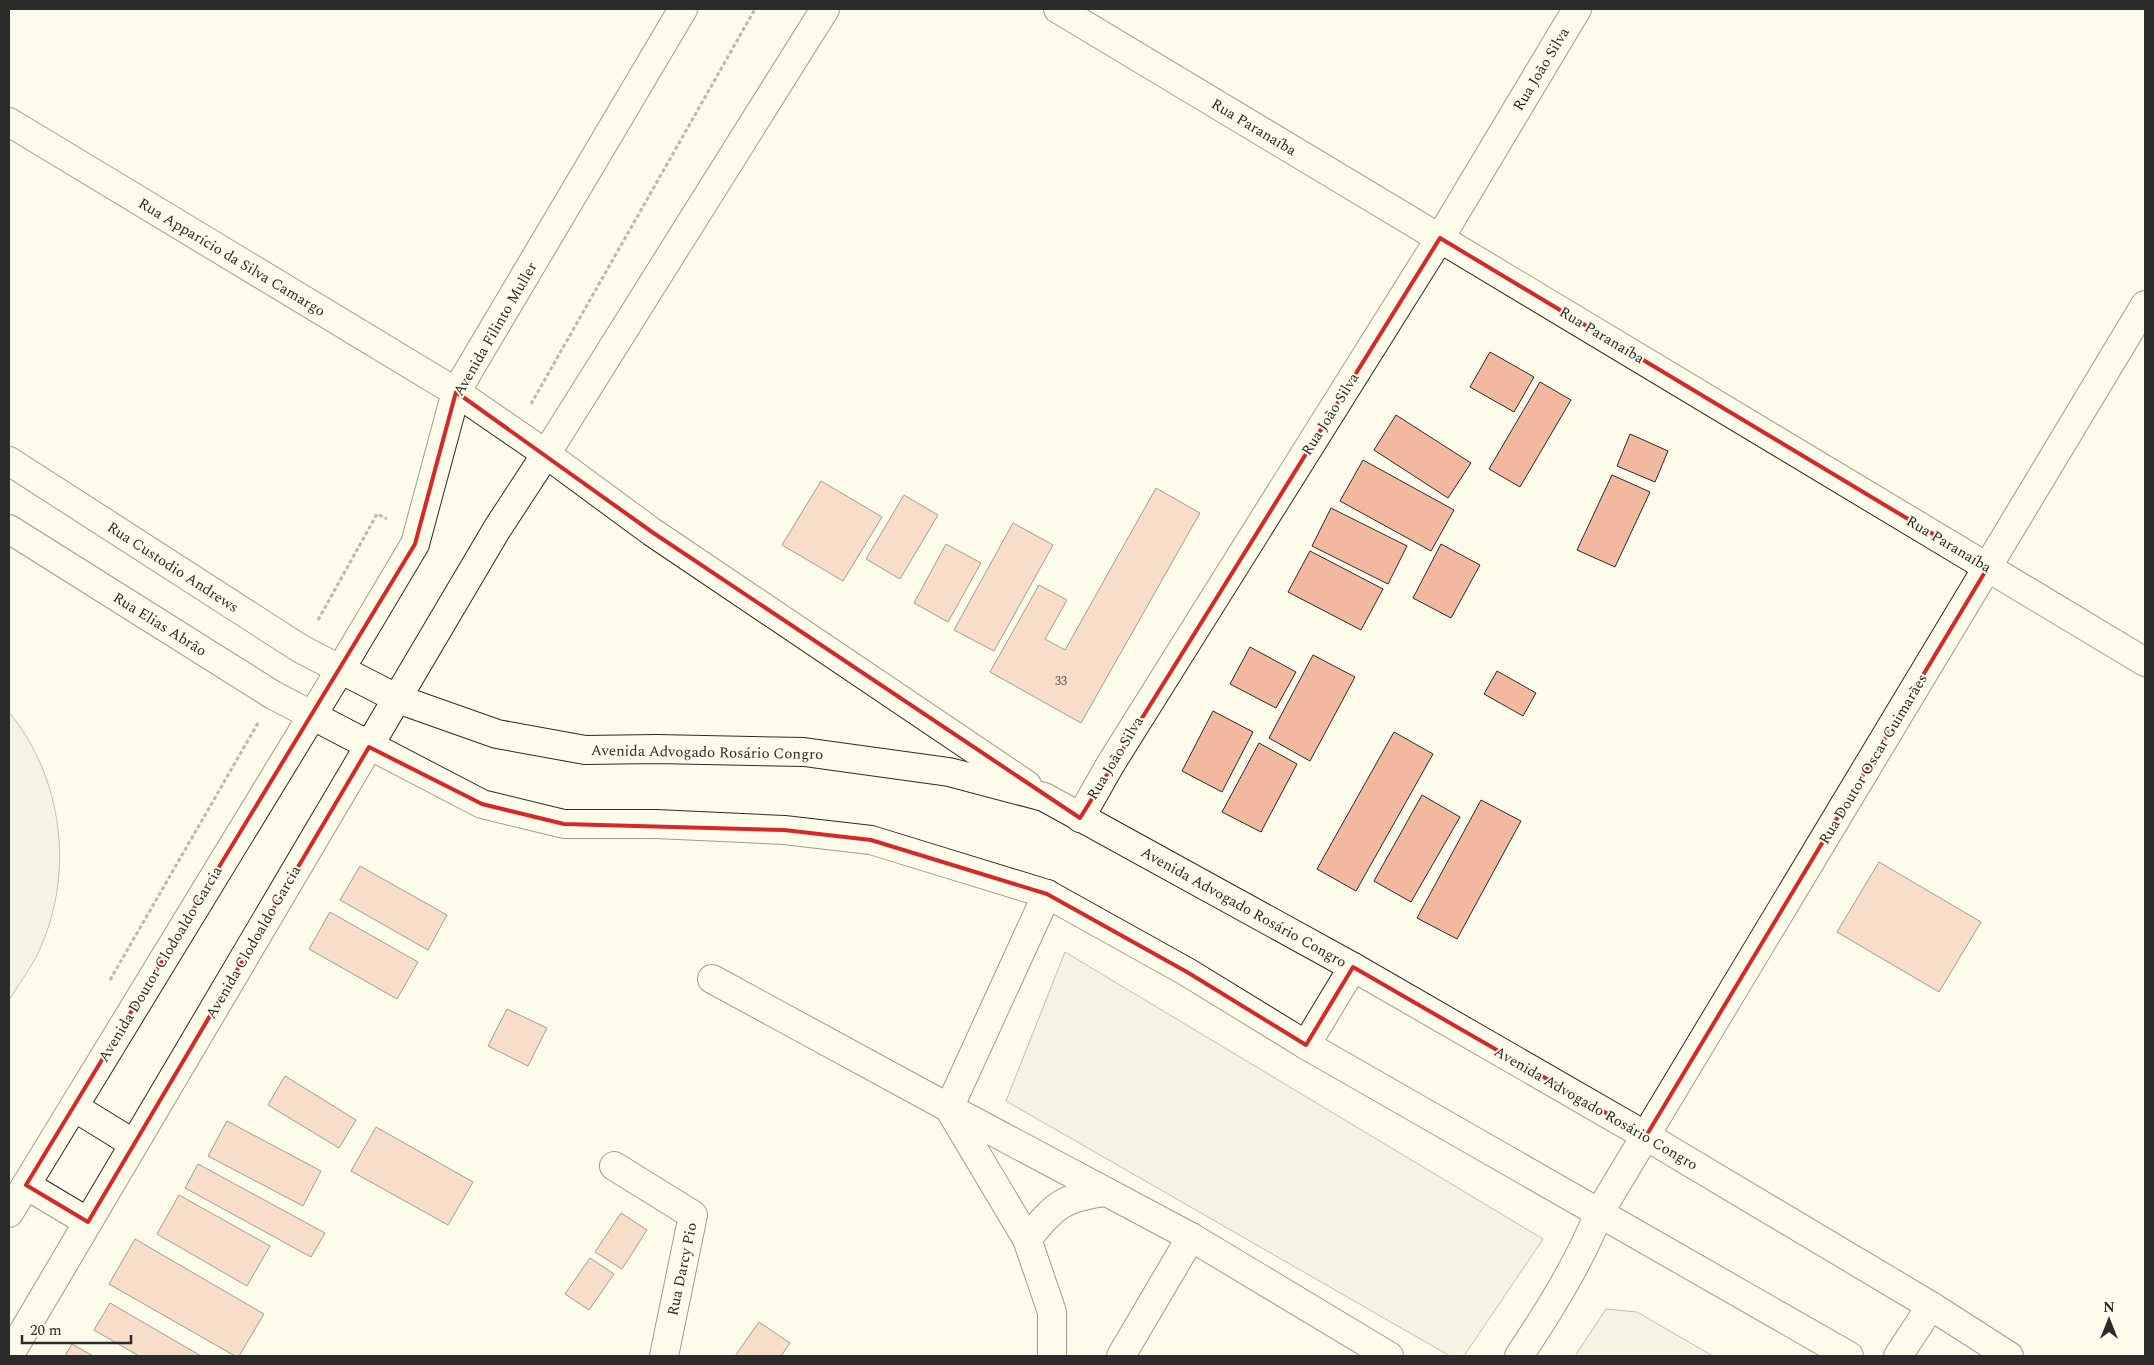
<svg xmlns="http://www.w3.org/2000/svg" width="2154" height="1365" font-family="Spectral,serif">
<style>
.green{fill:#ecebdb;stroke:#74746e}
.parking{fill:#eceadb;stroke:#74746e}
.building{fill:#f2b8a0;stroke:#2b2b2b}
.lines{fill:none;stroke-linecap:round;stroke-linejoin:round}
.street-casing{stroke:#2b2b2b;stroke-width:30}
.secondary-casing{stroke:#2b2b2b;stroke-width:30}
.path{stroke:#6a6964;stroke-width:3;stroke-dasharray:4 2.5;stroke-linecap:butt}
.street{stroke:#fdfbea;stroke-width:28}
.secondary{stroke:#fdfbea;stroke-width:28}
.marked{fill:none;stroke:#d62828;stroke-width:4;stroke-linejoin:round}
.labels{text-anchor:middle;stroke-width:4;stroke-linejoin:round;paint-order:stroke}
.number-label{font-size:12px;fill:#5d4e48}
.street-label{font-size:15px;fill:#2b2b2b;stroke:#fdfbea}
</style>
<rect width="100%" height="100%" fill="#fdfbea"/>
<path class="green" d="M9 712C63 778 75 873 39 951 31 968 19 984 9 1000Z"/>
<g class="parking">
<polygon points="1065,952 1543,1239 1464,1356 1450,1356 1006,1101"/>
<polygon points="1606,1309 1637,1312 1713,1356 1575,1356"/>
</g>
<g class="building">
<polygon points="1490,352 1534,377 1514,412 1470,387"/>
<polygon points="1540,382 1571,400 1520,487 1489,469"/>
<polygon points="1396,415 1471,463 1448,498 1374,450"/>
<polygon points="1630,434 1668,451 1655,482 1617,466"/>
<polygon points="1363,460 1454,510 1431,551 1340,501"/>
<polygon points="1612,475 1650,492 1615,567 1577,550"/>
<polygon points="821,481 882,517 843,581 782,545"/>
<polygon points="1156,488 1200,513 1081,723 990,672 1039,585 1067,600 1045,639 1065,650"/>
<polygon points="904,495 938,515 900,579 866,559"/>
<polygon points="1331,508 1407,546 1388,584 1312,546"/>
<polygon points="1013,523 1053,545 994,651 954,630"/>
<polygon points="946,544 981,563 948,622 914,603"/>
<polygon points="1441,544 1480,565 1451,618 1413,598"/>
<polygon points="1310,551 1383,589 1361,630 1288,592"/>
<polygon points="1250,647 1296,672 1276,708 1230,684"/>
<polygon points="1313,655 1355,677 1310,761 1269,738"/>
<polygon points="1497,671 1536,693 1523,716 1484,694"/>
<polygon points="1213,711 1253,732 1222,792 1182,771"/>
<polygon points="1394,732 1433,754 1356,891 1317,869"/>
<polygon points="1259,743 1297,764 1261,832 1222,812"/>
<polygon points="1422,795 1460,817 1411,902 1374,881"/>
<polygon points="1481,800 1521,821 1457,939 1417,918"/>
<polygon points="1879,862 1981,922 1939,992 1837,932"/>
<polygon points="360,866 447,915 428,950 340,900"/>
<polygon points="330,912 418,962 397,999 309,949"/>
<polygon points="507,1009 547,1028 528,1066 488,1046"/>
<polygon points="285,1076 356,1120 339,1148 268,1105"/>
<polygon points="227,1121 321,1171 303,1206 208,1156"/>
<polygon points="376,1127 473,1182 448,1225 351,1171"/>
<polygon points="198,1164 325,1233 311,1257 185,1188"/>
<polygon points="179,1195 270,1246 247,1286 157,1234"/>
<polygon points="621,1213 647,1230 622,1269 595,1252"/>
<polygon points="135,1239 264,1314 239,1356 235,1356 109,1284"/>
<polygon points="590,1258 614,1274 589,1310 565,1294"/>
<polygon points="110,1303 201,1356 139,1356 94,1330"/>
<polygon points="759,1322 790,1343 781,1356 735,1356"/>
<polygon points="72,1344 93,1356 65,1356"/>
</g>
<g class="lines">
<defs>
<g id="street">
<polyline points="1058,9 2145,662"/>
<polyline points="1080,818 1110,765 1440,238 1577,9"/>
<polyline points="712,979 949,1108 1191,1237 1389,1356"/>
<polyline points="949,1108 1047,894"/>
<polyline points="950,1110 1027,1239 1052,1312 1052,1356"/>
<polyline points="614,1166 693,1215 664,1356"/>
<path d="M1027 1239C1055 1206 1062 1197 1106 1192"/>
<polyline points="1121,1356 1191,1237"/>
<path d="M1519 1356C1549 1311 1579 1263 1599 1213L2145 305"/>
</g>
<g id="secondary">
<polyline points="9,122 456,392 546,454 652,532 1027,785"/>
<polyline points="9,461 301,649 398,699 497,734 585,750 656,749 804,752 949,772 1044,797 1353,967 1646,1136 1931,1306 2009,1356"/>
<polyline points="9,529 273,695 482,804 564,824 656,824 784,830 871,840 1047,894 1187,972 1306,1045 1849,1356"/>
<polyline points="1306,1045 1353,967"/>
<polyline points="74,1107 134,1144"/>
<polyline points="26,1185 88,1222"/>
<polyline points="9,1213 340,670 415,544 456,392 683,9"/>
<polyline points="9,1356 497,529 546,454 825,9"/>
<polyline points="1898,1356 1931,1306"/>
</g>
</defs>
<use href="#street" class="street-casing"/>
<use href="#secondary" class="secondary-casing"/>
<g class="path">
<polyline points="531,404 755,9"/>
<polyline points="318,620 377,514 387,519"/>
<polyline points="110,980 258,723"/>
</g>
<use href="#street" class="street"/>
<use href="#secondary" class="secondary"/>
</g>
<path d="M0 0H2154V1365H0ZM1440 238 1988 567 1646 1136 1353 967 1306 1045 1187 972 1047 894 871 840 784 830 564 824 482 804 369 747 88 1222 26 1185 415 544 456 392 652 532 1080 818Z" fill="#fdfbea" fill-opacity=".55" fill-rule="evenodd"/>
<path class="marked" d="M1440 238 1988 567 1646 1136 1353 967 1306 1045 1187 972 1047 894 871 840 784 830 564 824 482 804 369 747 88 1222 26 1185 415 544 456 392 652 532 1080 818Z"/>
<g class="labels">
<g class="number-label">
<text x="1061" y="685">33</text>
</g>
<g class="street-label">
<text transform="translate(1541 69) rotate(-59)" y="5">Rua João Silva</text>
<text transform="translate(1254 127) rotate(31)" y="5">Rua Paranaíba</text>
<text transform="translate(232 257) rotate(31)" y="5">Rua Apparício da Silva Camargo</text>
<text transform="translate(495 329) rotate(-60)" y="5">Avenida Filinto Muller</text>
<text transform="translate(1602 335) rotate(31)" y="5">Rua Paranaíba</text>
<text transform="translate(1330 414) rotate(-58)" y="5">Rua João Silva</text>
<text transform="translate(1949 544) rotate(31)" y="5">Rua Paranaíba</text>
<text transform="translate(173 567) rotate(33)" y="5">Rua Custodio Andrews</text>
<text transform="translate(160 624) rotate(32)" y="5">Rua Elias Abrão</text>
<text transform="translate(707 752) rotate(1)" y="5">Avenida Advogado Rosário Congro</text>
<text transform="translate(1115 758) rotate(-59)" y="5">Rua João Silva</text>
<text transform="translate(1873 759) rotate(-59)" y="5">Rua Doutor Oscar Guimarães</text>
<text transform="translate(1244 907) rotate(29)" y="5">Avenida Advogado Rosário Congro</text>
<text transform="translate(253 942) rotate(-60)" y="5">Avenida Clodoaldo Garcia</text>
<text transform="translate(160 964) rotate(-59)" y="5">Avenida Doutor Clodoaldo Garcia</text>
<text transform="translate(1596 1108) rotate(30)" y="5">Avenida Advogado Rosário Congro</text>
<text transform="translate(682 1269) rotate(-78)" y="5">Rua Darcy Pio</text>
</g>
</g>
<rect width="2154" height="1365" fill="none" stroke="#2b2b2b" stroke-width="20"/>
<g transform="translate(2109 1320)" stroke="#fdfbea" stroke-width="4" paint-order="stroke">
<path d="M0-4L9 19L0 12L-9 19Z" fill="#2b2b2b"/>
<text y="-8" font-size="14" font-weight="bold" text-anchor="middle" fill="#2b2b2b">N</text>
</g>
<path d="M22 1335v8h109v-8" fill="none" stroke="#2b2b2b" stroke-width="2.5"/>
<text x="30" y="1335" font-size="15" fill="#2b2b2b" stroke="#fdfbea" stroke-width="4" paint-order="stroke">20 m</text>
</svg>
